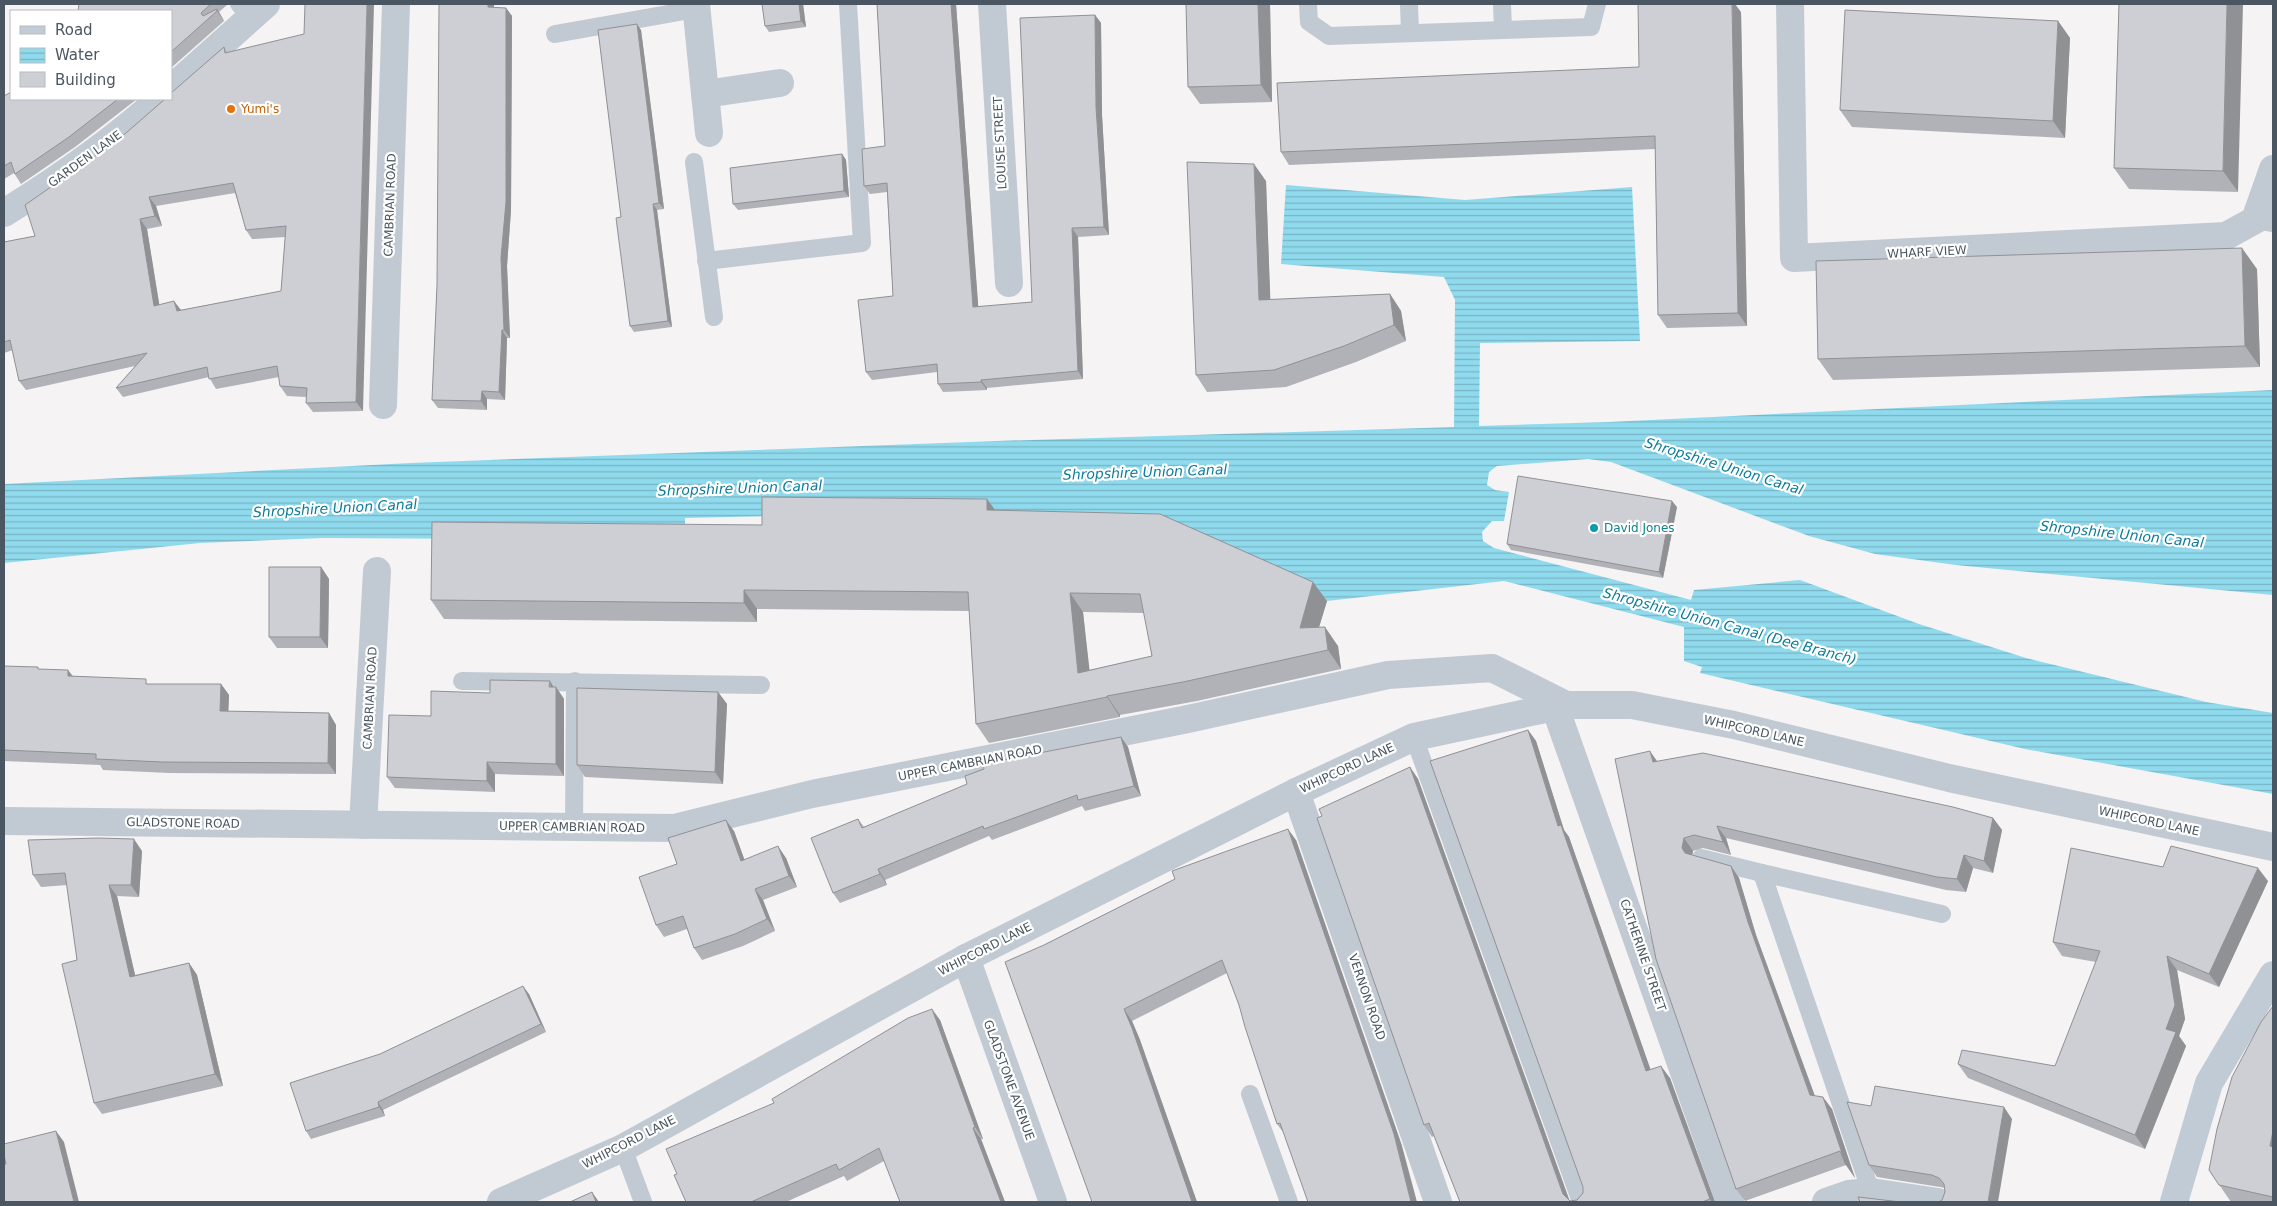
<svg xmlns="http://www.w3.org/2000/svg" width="2277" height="1206" font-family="'DejaVu Sans',sans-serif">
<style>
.water{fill:url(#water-rules)}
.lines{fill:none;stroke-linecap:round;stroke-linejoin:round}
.lane{stroke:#c1cad2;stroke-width:18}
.street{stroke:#c1cad2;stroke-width:28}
.secondary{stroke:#c1cbd6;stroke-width:28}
.wall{fill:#b0b2b7;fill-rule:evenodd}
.shaded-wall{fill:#909195}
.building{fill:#cdcfd5;stroke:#909195;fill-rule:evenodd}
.food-dot{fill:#e8710a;stroke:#fff;stroke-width:2}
.culture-dot{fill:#0f9aa8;stroke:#fff;stroke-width:2}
.labels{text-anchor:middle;stroke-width:4.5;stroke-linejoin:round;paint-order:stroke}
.food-label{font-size:12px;fill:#c56008;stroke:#fff;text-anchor:start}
.street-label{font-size:12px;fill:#4a5661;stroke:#fff}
.culture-label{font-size:12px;fill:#0d838f;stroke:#fff;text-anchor:start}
.water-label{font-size:14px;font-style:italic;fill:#0c7c9b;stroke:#fff}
</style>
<defs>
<pattern id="water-rules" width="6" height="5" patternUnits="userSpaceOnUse" patternTransform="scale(1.25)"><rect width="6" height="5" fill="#90daee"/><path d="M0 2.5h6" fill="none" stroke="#78b4c4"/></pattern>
</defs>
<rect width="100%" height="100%" fill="#f5f3f3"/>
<polygon class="water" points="1286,185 1465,200 1632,187 1640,341 1480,343 1479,426 1609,422 2273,390 2273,595 1956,565 1875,554 1809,536 1611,462 1588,459 1497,466 1489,472 1487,485 1495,490 1509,492 1504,521 1492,521 1482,532 1483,541 1494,548 1691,600 1694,590 1800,580 1919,624 2026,658 2206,702 2273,713 2273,794 2025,749 1700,673 1702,667 1684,661 1684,627 1504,581 1327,601 1173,533 776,516 685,518 685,540 323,538 200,543 4,563 4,484 411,463 997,441 1454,427 1455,300 1444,277 1281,264"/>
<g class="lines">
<g class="lane">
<polyline points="239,4 251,17"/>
<polyline points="1308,4 1309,22 1329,36 1591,27 1597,4"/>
<polyline points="1409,4 1410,33"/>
<polyline points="1502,4 1503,30"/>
<polyline points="555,34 696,9"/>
<polyline points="694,162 714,317"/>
<polyline points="2255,220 2273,223"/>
<polyline points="706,261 862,243 848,4"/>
<polyline points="462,681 761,685"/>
<polyline points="1414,737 1581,1202"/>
<polyline points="574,828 575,681"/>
<polyline points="1701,858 1762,873"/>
<polyline points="1250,1094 1289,1202"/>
<polyline points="623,1148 643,1202"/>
<polyline points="1871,1192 1762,873 1942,914"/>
</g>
<g class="street">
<polyline points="696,4 709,133"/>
<polyline points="992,4 1009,283"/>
<polyline points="1790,4 1794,258 2226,236 2255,220 2273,169"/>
<polyline points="171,89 266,4"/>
<polyline points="705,94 780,83"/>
<path d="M4 213C59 179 112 142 160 99"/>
<polyline points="383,405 396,4"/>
<polyline points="1555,707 1730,1202"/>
<polyline points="1296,792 1438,1202"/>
<polyline points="4,821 674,828 812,794 1188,719 1388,675 1492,668 1566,705"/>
<polyline points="363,825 377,571"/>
<polyline points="966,958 1053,1202"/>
<polyline points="501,1202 623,1148 966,958 1296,792 1414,737 1545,709 1566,705 1632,705 1734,725 1949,778 2273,847"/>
<polyline points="1826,1202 1849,1194 1871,1192 1938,1202"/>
</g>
<polyline class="secondary" points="2174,1202 2209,1083 2273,975"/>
</g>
<g class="wall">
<polygon points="79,4 228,4 219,12 223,19 224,21 171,68 171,11"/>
<polygon points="762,4 803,4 806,27 769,32 765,26"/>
<polygon points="877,4 956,4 978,307 1032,302 1095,15 1101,23 1102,115 1109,235 1078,237 1083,379 987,388 987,390 943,392 938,384 937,372 872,380 866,372 893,296 887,192 870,194 864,186 885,146"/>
<polygon points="1186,4 1270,4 1272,102 1200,104 1188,87"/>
<polygon points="2119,4 2238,192 2129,189 2114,168"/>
<polygon points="494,8 506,8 512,16 511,210 507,266 510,338 507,338 505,400 487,399 487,410 438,408 432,400 437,285"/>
<polygon points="1741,12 1747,326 1667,328 1658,315 1655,149 1289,165 1281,152 1639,67"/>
<polygon points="2058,21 2070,38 2065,138 1852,127 1840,110"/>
<polygon points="641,30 664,209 657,210 672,327 634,332 630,326 621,217"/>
<path d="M224 47 228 53 363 411 313 412 306 403V397L287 396 280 386 279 377 216 389 209 377 123 397 116 388 135 366 26 390 19 381 13 350 4 353V242L35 236 87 162 126 133ZM235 193 246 230 252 239 285 237 281 291 181 310 159 304 147 229 162 226 156 206Z"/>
<polygon points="4,96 11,99 137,99 75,147 21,184 14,173 4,179"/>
<polygon points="842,154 846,160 849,197 738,210 733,204"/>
<polygon points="1266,181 1270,300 1390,294 1401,311 1406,341 1356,362 1286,387 1207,392 1196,375"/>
<polygon points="2257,269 2260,367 1833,380 1818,359"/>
<polygon points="1677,507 1663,578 1511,550 1507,544"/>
<path d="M996 510 1327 601 1319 627 1338 646 1341 669 1197 701 1120 715V717L989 743 976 724 969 611 757 609V622L444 619 431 600 762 525ZM1083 612 1144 613 1152 656 1089 670Z"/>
<polygon points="321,567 329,579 328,648 277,648 269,637"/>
<polygon points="4,666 39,670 68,670 73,676 149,684 221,684 229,695 228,711 329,713 336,725 336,774 170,773 103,770 100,765 4,761"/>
<polygon points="554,687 556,687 564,699 564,776 495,774 495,792 395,788 387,777 431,716 490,693"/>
<polygon points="718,692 727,704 723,784 585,777 577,765"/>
<polygon points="1528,730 1536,741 1564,830 1569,837 1650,1070 1670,1078 1715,1202 1460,1202 1434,1136 1432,1137 1424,1125 1322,816 1410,767 1418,779 1569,1199 1570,1201 1577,1200 1583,1193 1583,1187"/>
<polygon points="1121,737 1128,747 1141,796 1085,811 1082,806 992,840 989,836 885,880 887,885 840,903 833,893 858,819 864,827"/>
<polygon points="1658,761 1993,818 2002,830 1993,873 1973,868 1966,892 1946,890 1726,838 1731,855 1703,848 1693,851 1692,855 1731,866 1739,878 1756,935 1814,1095 1832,1109 1855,1178 1846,1165 1745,1201 1736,1189"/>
<polygon points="734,831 744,859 786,858 797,887 763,900 775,931 743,946 702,960 694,948 687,929 664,937 656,925 677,864"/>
<polygon points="1296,840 1402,1146 1283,1132 1277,1124 1239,1005 1227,973 1132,1021 1140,1040 1197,1202 1092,1202 1044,945 1175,879"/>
<polygon points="142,851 139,897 117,896 135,975 189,963 197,975 223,1086 102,1114 94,1103 77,960 67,885 41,887 33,875"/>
<polygon points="2163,867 2268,881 2219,987 2177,970 2185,1019 2179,1036 2186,1046 2145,1149 1968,1078 1958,1064 2055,1066 2096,962 2062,956 2053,942"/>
<polygon points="529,994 546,1032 383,1110 385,1116 311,1139 306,1131 380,1054"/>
<polygon points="2273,1006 2273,1202 2231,1202 2209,1170"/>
<polygon points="940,1020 983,1139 981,1139 1005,1202 900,1202 884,1161 847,1181 844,1176 786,1202 686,1202 677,1174 774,1103"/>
<polygon points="1871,1106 2012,1119 1942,1200 1945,1192 1945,1188 1940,1187 1877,1177 1869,1165"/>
</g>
<g class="shaded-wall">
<polygon points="367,4 374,4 363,411 356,402"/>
<polygon points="488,4 494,4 494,15 488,7"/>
<polygon points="799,4 803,4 806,27 801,21"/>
<polygon points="951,4 956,4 979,316 973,307"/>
<polygon points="1258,4 1270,4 1272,102 1261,85"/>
<polygon points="1732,4 1735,4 1741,12 1747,326 1738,313"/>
<polygon points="2227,4 2243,4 2238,192 2223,171"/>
<polygon points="506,8 512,16 511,210 507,266 510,338 504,330 501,258"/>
<polygon points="217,9 223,19 224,21 217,11"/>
<polygon points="1095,15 1101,23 1102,115 1109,235 1104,227 1096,107"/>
<polygon points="2058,21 2070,38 2065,138 2053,121"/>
<polygon points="637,24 641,30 664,209 659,203"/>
<polygon points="842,154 846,160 849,197 844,191"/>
<polygon points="1254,164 1266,181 1271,317 1259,300"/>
<polygon points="149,197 156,206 162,226 155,216"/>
<polygon points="653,204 657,210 672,327 668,321"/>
<polygon points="140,219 147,229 161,315 154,306"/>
<polygon points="1072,228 1078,237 1083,379 1078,371"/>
<polygon points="2242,248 2257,269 2260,367 2245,346"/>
<polygon points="1390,294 1401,311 1406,341 1394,325"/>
<polygon points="174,301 181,310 183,321 177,311"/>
<polygon points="502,330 507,338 505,400 499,392"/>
<polygon points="981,380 987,388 987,390 981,382"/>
<polygon points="482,391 487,399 487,410 481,401"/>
<polygon points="987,499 1001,518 987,510"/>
<polygon points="1672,501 1677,507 1663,578 1659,572"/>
<polygon points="321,567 329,579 328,648 320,637"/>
<polygon points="1313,582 1327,601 1313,647 1300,628"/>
<polygon points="744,590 757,609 757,622 744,603"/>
<polygon points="1070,593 1083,612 1092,692 1078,673"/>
<polygon points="1325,627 1338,646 1341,669 1328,650"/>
<polygon points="68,670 76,682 68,676"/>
<polygon points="550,681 556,691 556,687 564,699 564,776 556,764"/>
<polygon points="221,684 229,695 228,722 220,711"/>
<polygon points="718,692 727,704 723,784 715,772"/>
<polygon points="1107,696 1120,715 1120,717 1107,697"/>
<polygon points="329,713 336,725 336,774 328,763"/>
<polygon points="1528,730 1536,741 1564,830 1569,837 1655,1082 1646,1071 1558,826"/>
<polygon points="1121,737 1128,747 1141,796 1134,786"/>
<polygon points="1650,751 1659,764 1653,762"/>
<polygon points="487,762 495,774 495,792 487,781"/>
<polygon points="1410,767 1418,779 1570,1202 1563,1194"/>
<polygon points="1993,818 2002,830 1993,873 1984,861"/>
<polygon points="726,820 734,831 749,872 741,861"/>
<polygon points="1717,826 1726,838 1731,855 1723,842"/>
<polygon points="1288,829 1296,840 1402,1146 1417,1202 1411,1202"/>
<polygon points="1684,838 1693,851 1691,860 1694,866 1682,848"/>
<polygon points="134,839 142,851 139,897 131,885"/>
<polygon points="778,846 786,858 797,887 789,876"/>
<polygon points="1964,855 1973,868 1966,892 1957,879"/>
<polygon points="1731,866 1739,878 1756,935 1819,1107 1810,1095 1748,922"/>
<polygon points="2258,868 2268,881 2219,987 2209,974"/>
<polygon points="878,869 885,880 887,885 880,874"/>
<polygon points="109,885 117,896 138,988 130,977"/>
<polygon points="755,889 763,900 775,931 767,919"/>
<polygon points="2167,956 2177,970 2185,1019 2179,1036 2186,1046 2145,1149 2135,1135 2166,1029"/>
<polygon points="189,963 197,975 223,1086 215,1074"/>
<polygon points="523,986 529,994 546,1032 541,1024"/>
<polygon points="932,1009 940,1020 983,1139 975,1127"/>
<polygon points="1124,1009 1132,1021 1140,1040 1197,1202 1192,1202"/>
<polygon points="1661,1066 1670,1078 1715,1202 1712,1202 1710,1199"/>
<polygon points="1823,1097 1832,1109 1855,1178 1846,1165"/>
<polygon points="378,1102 383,1110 385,1116 379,1107"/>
<polygon points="2004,1107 2012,1119 1998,1202 1988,1202"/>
<polygon points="973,1128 981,1139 1005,1202 1001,1202"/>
<polygon points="56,1131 64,1142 79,1202 74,1202"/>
<polygon points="2273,1131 2273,1151 2270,1146"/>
<polygon points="592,1192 599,1202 596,1202"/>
</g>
<g class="building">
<polygon points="79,4 211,4 201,13 203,16 217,9 217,11 171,52 171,11 78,11"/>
<path d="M305 4H367L356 402 306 403 307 388 280 386 277 366 209 379 207 367 116 388 147 353 19 381 10 340 4 342V242L35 236 25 205 87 162 126 133 165 99H171V93L224 47 225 53 304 34ZM233 183 246 230 286 226 281 291 177 311 174 301 154 306 140 219 155 216 149 197Z"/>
<polygon points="439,4 488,4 488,7 506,8 506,202 501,258 504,330 502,330 499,392 482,391 481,401 432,400 437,285"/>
<polygon points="762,4 799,4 801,21 765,26"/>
<polygon points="877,4 951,4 973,307 1032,302 1020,18 1095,15 1096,107 1104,227 1072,228 1078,371 981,380 981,382 938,384 937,364 866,372 858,300 893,296 887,183 864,186 862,149 885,146"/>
<polygon points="1186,4 1258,4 1261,85 1188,87"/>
<polygon points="1638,4 1732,4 1738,313 1658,315 1655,136 1281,152 1277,83 1639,67"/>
<polygon points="2119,4 2227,4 2223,171 2114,168"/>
<polygon points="1845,10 2058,21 2053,121 1840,110"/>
<polygon points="637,24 659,203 653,204 668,321 630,326 616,218 621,217 598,30"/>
<polygon points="11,92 11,99 118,99 69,137 15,174 11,162 4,166 4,96"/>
<polygon points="842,154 844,191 733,204 730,168"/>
<polygon points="1187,162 1254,164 1259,300 1390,294 1394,325 1344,346 1274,370 1196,375"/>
<polygon points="2242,248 2245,346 1818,359 1816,261"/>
<polygon points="1518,476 1672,501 1659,572 1507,544"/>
<path d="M762 497 987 499V510L1160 514 1313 582 1300 628 1325 627 1328 650 1183 682 1107 696V697L976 724 968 592 744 590V603L431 600 432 522 762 525ZM1070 593 1140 594 1152 656 1078 673Z"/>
<polygon points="269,567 321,567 320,637 269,637"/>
<polygon points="4,666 38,667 38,669 68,670 68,676 146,679 146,684 221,684 220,711 329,713 328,763 162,762 96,759 96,754 4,750"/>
<polygon points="490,680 550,681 549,687 556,687 556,764 487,762 487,781 387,777 389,715 431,716 431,691 490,693"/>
<polygon points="577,688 718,692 715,772 577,765"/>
<polygon points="1528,730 1558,826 1561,825 1646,1071 1661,1066 1710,1199 1702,1202 1460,1202 1429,1123 1424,1125 1317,818 1322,816 1319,809 1410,767 1563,1194 1570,1201 1577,1200 1583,1193 1583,1187 1430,761"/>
<polygon points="1121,737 1134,786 1078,800 1077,795 984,829 983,826 878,869 880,874 833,893 811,838 858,819 862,828 967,784 965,776 984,769 983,764"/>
<polygon points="1650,751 1653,762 1703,753 1953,807 1993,818 1984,861 1964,855 1957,879 1937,877 1717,826 1723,842 1694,835 1684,838 1682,848 1685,853 1731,866 1748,922 1810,1095 1823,1097 1846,1165 1840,1151 1736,1189 1656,959 1615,759"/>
<polygon points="726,820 741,861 778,846 789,876 755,889 767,919 735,934 694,948 683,916 656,925 639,877 677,864 668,838"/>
<polygon points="1288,829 1394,1134 1411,1202 1308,1202 1280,1123 1277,1124 1245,1027 1239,1005 1222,960 1124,1009 1132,1028 1192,1202 1092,1202 1005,962 1044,945 1175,879 1172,871"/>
<polygon points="98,838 134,839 131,885 109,885 130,977 189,963 215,1074 94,1103 62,964 77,960 65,873 33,875 28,840"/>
<polygon points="2171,846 2258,868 2209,974 2167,956 2175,1005 2166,1029 2176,1032 2135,1135 1958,1064 1962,1050 2055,1066 2100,951 2053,942 2071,848 2163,867"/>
<polygon points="523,986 541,1024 378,1102 379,1107 306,1131 290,1083 380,1054"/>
<polygon points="2273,1006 2273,1131 2270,1146 2273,1147 2273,1197 2219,1185 2209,1170 2217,1129 2232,1077 2261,1022"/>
<polygon points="932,1009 975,1127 973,1128 1001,1202 900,1202 879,1148 839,1170 836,1164 751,1202 686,1202 674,1175 677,1174 666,1149 774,1103 772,1099 908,1018"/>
<polygon points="1875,1086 2004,1107 1988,1202 1939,1202 1942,1200 1945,1192 1944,1184 1939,1178 1932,1175 1869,1165 1847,1102 1871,1106"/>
<polygon points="56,1131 74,1202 4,1202 4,1164 6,1164 4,1155 4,1144"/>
<polygon points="592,1192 596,1202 570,1202"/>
<polygon points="1858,1197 1901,1202 1860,1202"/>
</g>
<circle class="food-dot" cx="231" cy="109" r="5"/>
<circle class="culture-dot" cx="1594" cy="528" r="5"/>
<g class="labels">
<g class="food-label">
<text x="241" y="113">Yumi's</text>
</g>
<g class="street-label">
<text transform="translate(1000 143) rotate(-93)" y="4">LOUISE STREET</text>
<text transform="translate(85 159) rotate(-36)" y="4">GARDEN LANE</text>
<text transform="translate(390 205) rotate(-88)" y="4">CAMBRIAN ROAD</text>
<text transform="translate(1927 252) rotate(-3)" y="4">WHARF VIEW</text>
<text transform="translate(370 698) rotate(-87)" y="4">CAMBRIAN ROAD</text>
<text transform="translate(1754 731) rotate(13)" y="4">WHIPCORD LANE</text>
<text transform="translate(970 763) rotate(-11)" y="4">UPPER CAMBRIAN ROAD</text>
<text transform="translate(1347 768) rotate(-25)" y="4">WHIPCORD LANE</text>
<text transform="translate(2149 821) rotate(12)" y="4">WHIPCORD LANE</text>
<text transform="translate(183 823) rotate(1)" y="4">GLADSTONE ROAD</text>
<text transform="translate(572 827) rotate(1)" y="4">UPPER CAMBRIAN ROAD</text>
<text transform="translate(985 949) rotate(-27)" y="4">WHIPCORD LANE</text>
<text transform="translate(1643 955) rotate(71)" y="4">CATHERINE STREET</text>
<text transform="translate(1367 997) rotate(71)" y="4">VERNON ROAD</text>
<text transform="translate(1009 1080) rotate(70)" y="4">GLADSTONE AVENUE</text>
<text transform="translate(629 1142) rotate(-27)" y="4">WHIPCORD LANE</text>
</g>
<g class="culture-label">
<text x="1604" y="532">David Jones</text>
</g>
<g class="water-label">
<text transform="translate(1724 466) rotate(17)" y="5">Shropshire Union Canal</text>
<text transform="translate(1145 472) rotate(-2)" y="5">Shropshire Union Canal</text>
<text transform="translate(740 488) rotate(-2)" y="5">Shropshire Union Canal</text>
<text transform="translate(335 508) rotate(-3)" y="5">Shropshire Union Canal</text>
<text transform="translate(2122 534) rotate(6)" y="5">Shropshire Union Canal</text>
<text transform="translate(1730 626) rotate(15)" y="5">Shropshire Union Canal (Dee Branch)</text>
</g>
</g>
<rect width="2277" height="1206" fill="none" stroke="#4a5661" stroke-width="10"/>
<rect x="10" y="10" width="162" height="90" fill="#ffffff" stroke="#b7bbc0"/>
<rect x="20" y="26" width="25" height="8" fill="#c1cbd6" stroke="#b7bbc0"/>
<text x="55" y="35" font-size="15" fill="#4a5661">Road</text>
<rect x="20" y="48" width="25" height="15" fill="url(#water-rules)" stroke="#b7bbc0"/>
<text x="55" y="60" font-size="15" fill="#4a5661">Water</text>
<rect x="20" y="72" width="25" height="15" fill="#cdcfd5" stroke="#b7bbc0"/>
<text x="55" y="85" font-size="15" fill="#4a5661">Building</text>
</svg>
